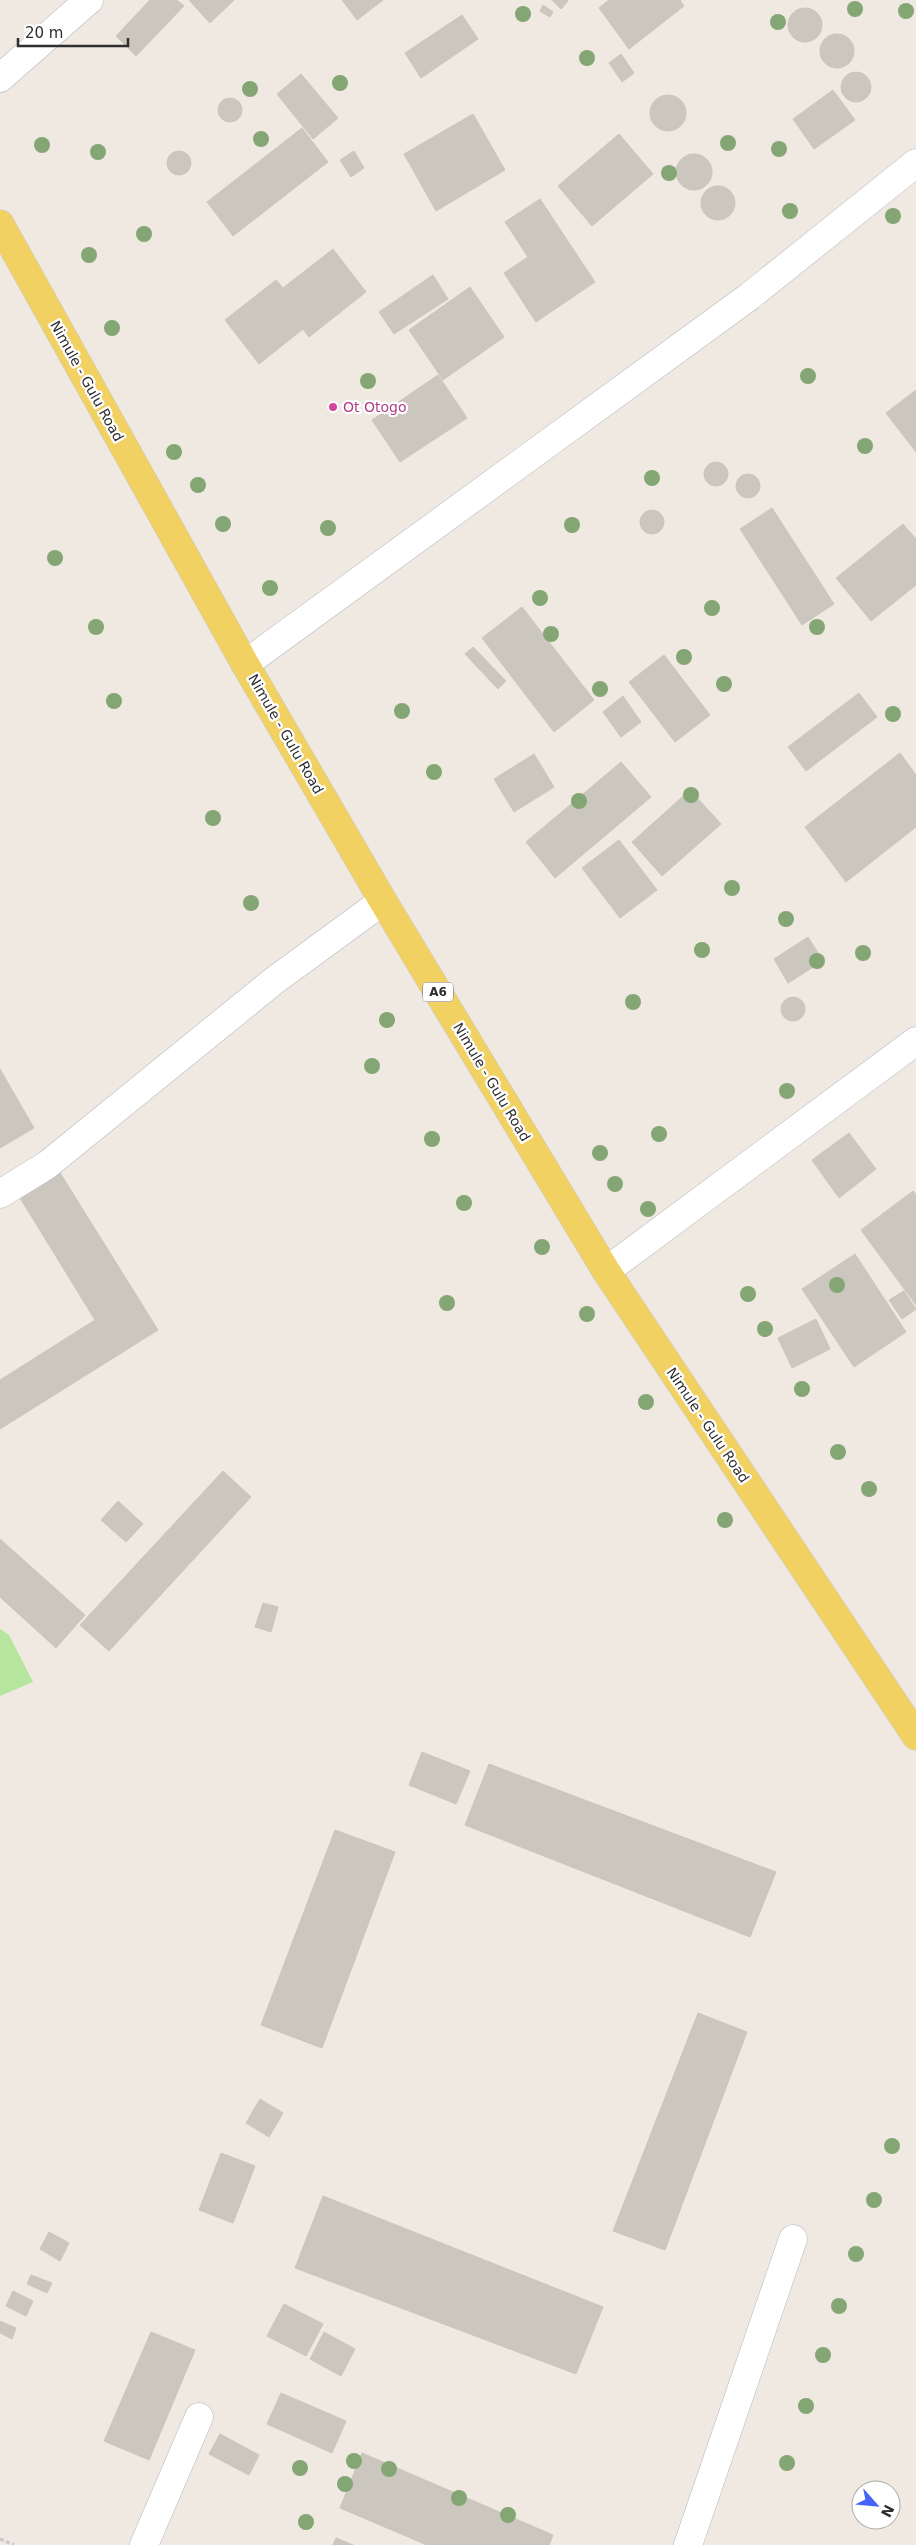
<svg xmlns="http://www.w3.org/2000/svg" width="916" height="2545" font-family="'DejaVu Sans',sans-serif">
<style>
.green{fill:#b6e59e}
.building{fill:#cbc7bf;stroke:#cbc5ba}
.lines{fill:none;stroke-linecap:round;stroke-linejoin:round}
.minor-casing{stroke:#b4b7c1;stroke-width:29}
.major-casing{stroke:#c9c9c9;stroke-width:29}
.path{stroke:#c9c9c9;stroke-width:3;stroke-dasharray:4 2.5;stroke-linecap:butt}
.minor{stroke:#fff;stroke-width:28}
.major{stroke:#f2d163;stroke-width:28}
.tree{fill:#84a574}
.hotel-dot{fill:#d1479c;stroke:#fff;stroke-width:2}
.labels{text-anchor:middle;stroke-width:4.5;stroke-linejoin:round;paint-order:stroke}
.shield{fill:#fff;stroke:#6d6d6d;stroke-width:1}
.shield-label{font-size:12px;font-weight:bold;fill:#2e2e2e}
.street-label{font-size:14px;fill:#2e2e2e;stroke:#fff}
.hotel-label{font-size:14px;fill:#b23c85;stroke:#fff;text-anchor:start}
</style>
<rect width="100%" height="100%" fill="#efe9e1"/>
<polygon class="green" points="0,1629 9,1635 33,1682 0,1696"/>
<g class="building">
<polygon points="150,0 177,0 184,6 136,56 116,36"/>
<polygon points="189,0 234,0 210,23"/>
<polygon points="342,0 383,0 357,20"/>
<polygon points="552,0 566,0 568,1 561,9"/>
<polygon points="609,0 680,0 684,6 629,49 599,8"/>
<polygon points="543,5 553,12 550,17 540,11"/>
<circle cx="805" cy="25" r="17"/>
<polygon points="462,15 478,39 421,78 405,53"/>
<circle cx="837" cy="51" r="17"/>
<polygon points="621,54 634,73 622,82 609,63"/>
<circle cx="856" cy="87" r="15"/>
<polygon points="301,74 338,118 313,139 277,94"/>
<polygon points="833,90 855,120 814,149 793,119"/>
<circle cx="668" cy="113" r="18"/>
<circle cx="230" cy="110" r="12"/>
<polygon points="473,114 505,170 436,211 404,154"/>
<polygon points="302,128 328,162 233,236 207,202"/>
<polygon points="619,134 653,174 592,226 558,186"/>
<circle cx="179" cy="163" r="12"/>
<polygon points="354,151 364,168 351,177 340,160"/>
<circle cx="694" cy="172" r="18"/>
<circle cx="718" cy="203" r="17"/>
<polygon points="540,199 595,282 536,322 504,273 528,257 505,222"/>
<polygon points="333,249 366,292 309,337 303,329 259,364 225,320 276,280 283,288"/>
<polygon points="433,275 448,299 394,334 379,312"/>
<polygon points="470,287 504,337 443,380 409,330"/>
<polygon points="438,375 467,418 400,462 372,420"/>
<polygon points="916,390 916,452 886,413"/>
<circle cx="716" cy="474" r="12"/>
<circle cx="748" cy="486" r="12"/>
<polygon points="772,508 834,604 802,625 740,529"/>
<circle cx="652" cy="522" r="12"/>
<polygon points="903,524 916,539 916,585 871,621 836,578"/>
<polygon points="522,607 594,700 554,732 482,638"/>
<polygon points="473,647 506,681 498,689 465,654"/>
<polygon points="664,655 710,715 675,742 629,682"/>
<polygon points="859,693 877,717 806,771 788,747"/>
<polygon points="623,696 641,722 621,737 603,712"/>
<polygon points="900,753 916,775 916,827 846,882 805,827"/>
<polygon points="534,754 554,787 514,812 494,779"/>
<polygon points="621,762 651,797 555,878 526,842"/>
<polygon points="690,790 721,824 662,876 632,842"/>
<polygon points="619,840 657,890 620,918 582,868"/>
<polygon points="808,937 823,961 788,983 774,959"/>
<circle cx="793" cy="1009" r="12"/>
<polygon points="0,1069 34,1128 0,1148"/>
<polygon points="849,1133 876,1169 839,1198 812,1160"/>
<polygon points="57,1168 158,1330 0,1429 0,1380 95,1320 17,1193"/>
<polygon points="913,1191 916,1195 916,1305 861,1230"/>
<polygon points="855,1254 906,1332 854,1367 802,1289"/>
<polygon points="904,1291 916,1309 902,1319 889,1300"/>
<polygon points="816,1319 830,1349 792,1368 778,1338"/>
<polygon points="223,1471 251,1497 109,1651 80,1625"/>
<polygon points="118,1501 143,1524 126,1542 101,1520"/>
<polygon points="0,1539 85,1615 56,1648 0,1597"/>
<polygon points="263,1603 278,1607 271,1632 255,1627"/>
<polygon points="422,1752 470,1771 456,1804 409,1785"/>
<polygon points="489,1764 776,1872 750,1937 465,1825"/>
<polygon points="335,1830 395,1852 322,2048 261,2025"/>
<polygon points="698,2013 747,2032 665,2250 613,2231"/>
<polygon points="260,2099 283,2113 269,2137 246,2123"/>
<polygon points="221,2153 255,2166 233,2223 199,2210"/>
<polygon points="323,2196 603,2307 576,2374 295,2268"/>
<polygon points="49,2232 69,2243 60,2261 40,2249"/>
<polygon points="31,2275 52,2283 47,2293 27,2284"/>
<polygon points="13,2291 33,2301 26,2316 6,2306"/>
<polygon points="284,2304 323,2324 306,2356 267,2336"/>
<polygon points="0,2321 16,2328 12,2339 0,2333"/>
<polygon points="151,2332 195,2350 149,2460 104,2441"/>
<polygon points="324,2332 355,2349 341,2376 310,2359"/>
<polygon points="281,2393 346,2421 332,2453 267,2424"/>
<polygon points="220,2434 259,2455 249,2475 209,2454"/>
<polygon points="362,2453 553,2535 549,2545 427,2545 340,2508"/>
<polygon points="336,2538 353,2545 333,2545"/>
</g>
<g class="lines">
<defs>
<g id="minor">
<polyline points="0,78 89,0"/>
<polyline points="245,664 750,296 916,163"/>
<polyline points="0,1194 47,1165 275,980 383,901"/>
<polyline points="606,1271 916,1041"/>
<polyline points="144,2545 199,2417"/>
<polyline points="688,2545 793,2239"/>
</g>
<polyline id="major" points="0,224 245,664 383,901 606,1271 916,1736"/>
</defs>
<use href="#minor" class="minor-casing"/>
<use href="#major" class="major-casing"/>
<polyline class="path" points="0,2539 14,2545"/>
<use href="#minor" class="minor"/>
<use href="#major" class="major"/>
</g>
<g class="tree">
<circle cx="855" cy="9" r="8"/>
<circle cx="906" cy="11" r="8"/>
<circle cx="523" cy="14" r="8"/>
<circle cx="778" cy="22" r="8"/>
<circle cx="587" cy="58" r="8"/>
<circle cx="340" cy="83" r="8"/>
<circle cx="250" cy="89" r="8"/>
<circle cx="261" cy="139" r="8"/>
<circle cx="728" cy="143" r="8"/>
<circle cx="42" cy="145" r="8"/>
<circle cx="779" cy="149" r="8"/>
<circle cx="98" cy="152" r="8"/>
<circle cx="669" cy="173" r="8"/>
<circle cx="790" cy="211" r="8"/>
<circle cx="893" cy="216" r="8"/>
<circle cx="144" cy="234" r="8"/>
<circle cx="89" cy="255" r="8"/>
<circle cx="112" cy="328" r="8"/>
<circle cx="808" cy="376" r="8"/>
<circle cx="368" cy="381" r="8"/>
<circle cx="865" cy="446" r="8"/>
<circle cx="174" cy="452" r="8"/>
<circle cx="652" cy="478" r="8"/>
<circle cx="198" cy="485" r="8"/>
<circle cx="223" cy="524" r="8"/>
<circle cx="572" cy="525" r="8"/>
<circle cx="328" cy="528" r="8"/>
<circle cx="55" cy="558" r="8"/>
<circle cx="270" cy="588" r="8"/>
<circle cx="540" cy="598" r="8"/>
<circle cx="712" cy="608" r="8"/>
<circle cx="96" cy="627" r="8"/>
<circle cx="817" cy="627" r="8"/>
<circle cx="551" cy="634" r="8"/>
<circle cx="684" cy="657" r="8"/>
<circle cx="724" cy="684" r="8"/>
<circle cx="600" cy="689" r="8"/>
<circle cx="114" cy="701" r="8"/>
<circle cx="402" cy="711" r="8"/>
<circle cx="893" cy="714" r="8"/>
<circle cx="434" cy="772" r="8"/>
<circle cx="691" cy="795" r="8"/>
<circle cx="579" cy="801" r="8"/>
<circle cx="213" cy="818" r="8"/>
<circle cx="732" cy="888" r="8"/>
<circle cx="251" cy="903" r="8"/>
<circle cx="786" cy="919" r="8"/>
<circle cx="702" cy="950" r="8"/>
<circle cx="863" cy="953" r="8"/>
<circle cx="817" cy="961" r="8"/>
<circle cx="633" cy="1002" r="8"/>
<circle cx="387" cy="1020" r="8"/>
<circle cx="372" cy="1066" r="8"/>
<circle cx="787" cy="1091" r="8"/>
<circle cx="659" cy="1134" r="8"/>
<circle cx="432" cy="1139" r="8"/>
<circle cx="600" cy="1153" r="8"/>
<circle cx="615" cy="1184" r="8"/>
<circle cx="464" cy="1203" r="8"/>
<circle cx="648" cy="1209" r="8"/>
<circle cx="542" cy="1247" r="8"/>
<circle cx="837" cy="1285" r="8"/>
<circle cx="748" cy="1294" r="8"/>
<circle cx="447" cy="1303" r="8"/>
<circle cx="587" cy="1314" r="8"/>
<circle cx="765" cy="1329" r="8"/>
<circle cx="802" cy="1389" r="8"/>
<circle cx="646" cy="1402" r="8"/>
<circle cx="838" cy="1452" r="8"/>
<circle cx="869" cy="1489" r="8"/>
<circle cx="725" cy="1520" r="8"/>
<circle cx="892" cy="2146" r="8"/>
<circle cx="874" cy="2200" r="8"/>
<circle cx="856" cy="2254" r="8"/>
<circle cx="839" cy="2306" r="8"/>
<circle cx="823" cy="2355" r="8"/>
<circle cx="806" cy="2406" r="8"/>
<circle cx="354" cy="2461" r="8"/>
<circle cx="787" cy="2463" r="8"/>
<circle cx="300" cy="2468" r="8"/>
<circle cx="389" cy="2469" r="8"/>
<circle cx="345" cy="2484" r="8"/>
<circle cx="459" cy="2498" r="8"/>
<circle cx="508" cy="2515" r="8"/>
<circle cx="306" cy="2522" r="8"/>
</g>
<circle class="hotel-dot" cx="333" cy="407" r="5"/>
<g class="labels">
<rect class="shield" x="423" y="982.5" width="30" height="19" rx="4"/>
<g class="shield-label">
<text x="438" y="996">A6</text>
</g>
<g class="street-label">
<text transform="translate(87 381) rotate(61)" y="5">Nimule - Gulu Road</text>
<text transform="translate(286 734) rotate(60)" y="5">Nimule - Gulu Road</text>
<text transform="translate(492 1082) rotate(59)" y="5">Nimule - Gulu Road</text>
<text transform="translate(708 1425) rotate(56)" y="5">Nimule - Gulu Road</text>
</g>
<g class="hotel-label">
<text x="343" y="412">Ot Otogo</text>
</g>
</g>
<g transform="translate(876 2505) rotate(117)"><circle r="24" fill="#ffffff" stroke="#ababab"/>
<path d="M0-4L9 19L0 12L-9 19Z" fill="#4264fb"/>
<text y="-8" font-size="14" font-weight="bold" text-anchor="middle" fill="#2e2e2e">N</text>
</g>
<path d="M18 38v8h110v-8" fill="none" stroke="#2e2e2e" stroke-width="2.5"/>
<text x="25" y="38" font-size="15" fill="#2e2e2e" stroke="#ffffff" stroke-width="4" paint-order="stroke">20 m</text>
</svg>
